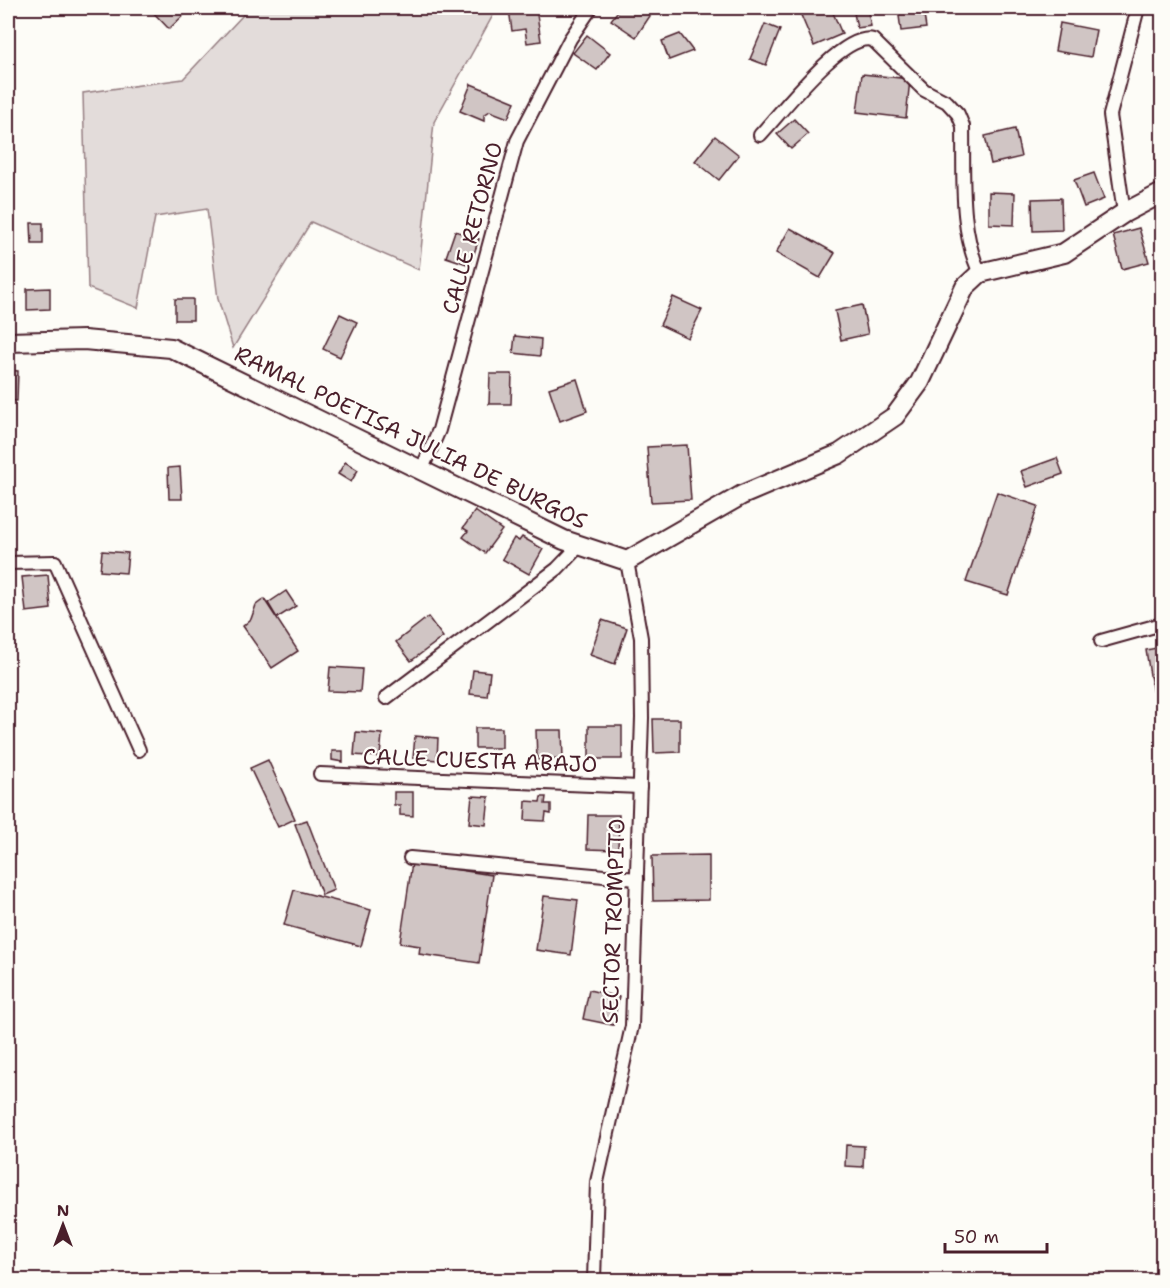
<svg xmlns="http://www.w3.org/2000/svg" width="1170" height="1288" font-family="'Shantell Sans',sans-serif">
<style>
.green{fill:#e3dcda;stroke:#967e82;stroke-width:1.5}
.building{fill:#d0c5c4;stroke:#4a1f2b;stroke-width:1.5}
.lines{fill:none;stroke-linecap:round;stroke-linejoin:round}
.street-casing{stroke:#4a1f2b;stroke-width:16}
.secondary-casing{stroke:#4a1f2b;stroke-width:22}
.street{stroke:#fdfcf7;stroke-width:12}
.secondary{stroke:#fdfcf7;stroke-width:18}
.labels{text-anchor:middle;stroke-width:4.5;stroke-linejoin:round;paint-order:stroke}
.street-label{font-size:22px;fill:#4a1f2b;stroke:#fdfcf7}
</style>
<rect width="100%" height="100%" fill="#fdfcf7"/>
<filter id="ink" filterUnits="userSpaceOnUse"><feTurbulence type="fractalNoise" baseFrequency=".0167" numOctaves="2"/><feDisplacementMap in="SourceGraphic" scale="12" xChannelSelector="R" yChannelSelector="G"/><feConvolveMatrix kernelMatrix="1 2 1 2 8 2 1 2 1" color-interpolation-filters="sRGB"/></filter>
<g filter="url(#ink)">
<polygon class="green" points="242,8 497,8 434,122 419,270 311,222 233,348 218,299 207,209 155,217 138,308 88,288 83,93 183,79 243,15"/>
<g class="building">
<polygon points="156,8 191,8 169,29 152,11"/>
<polygon points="536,8 541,41 527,43 525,29 512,31 509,9"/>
<polygon points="620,8 651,8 654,10 636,37 611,20"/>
<polygon points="798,8 831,8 842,34 814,46"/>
<polygon points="853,8 867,8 871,26 857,28"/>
<polygon points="898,8 923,8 926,28 901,31"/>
<polygon points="1060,23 1096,30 1091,57 1055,51"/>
<polygon points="765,24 780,30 766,65 750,59"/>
<polygon points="680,34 693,51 669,60 662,41"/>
<polygon points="587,35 610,53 597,70 573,53"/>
<polygon points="862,74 910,79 906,118 857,112"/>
<polygon points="471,84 515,102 508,118 490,111 484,115 484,121 460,111"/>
<polygon points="794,119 808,134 791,149 777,134"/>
<polygon points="1015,129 1021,157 991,164 985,136"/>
<polygon points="715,136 739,155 719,180 695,161"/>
<polygon points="1094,173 1104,199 1084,207 1074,180"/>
<polygon points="989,192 1015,193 1014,225 989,224"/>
<polygon points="1061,198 1062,230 1033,231 1032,199"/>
<polygon points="31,223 43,223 43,244 32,244"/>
<polygon points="790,228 835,253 820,278 776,253"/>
<polygon points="1139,228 1149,262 1122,269 1113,235"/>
<polygon points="455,231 479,239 470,265 446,257"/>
<polygon points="50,288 50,309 27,310 27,289"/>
<polygon points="673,297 702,310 688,338 660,325"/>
<rect x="175" y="299" width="18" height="21"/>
<polygon points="862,305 868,334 841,340 835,311"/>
<polygon points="340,314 357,322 340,357 323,349"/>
<polygon points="515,336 541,339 540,356 513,353"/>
<polygon points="8,370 18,371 17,401 8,400"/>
<polygon points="490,374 512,374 511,404 489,404"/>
<polygon points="577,379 587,411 560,421 549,388"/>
<polygon points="687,445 691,500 651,502 647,447"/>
<polygon points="1057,458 1063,474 1027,487 1021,471"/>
<polygon points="345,462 358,470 351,482 338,474"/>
<polygon points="180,467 182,499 169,499 168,468"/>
<polygon points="997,492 1038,506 1008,595 966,582"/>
<polygon points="475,511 502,530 485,553 463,537 468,531 463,528"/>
<polygon points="522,537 543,549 529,574 502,559 514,538 519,541"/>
<polygon points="102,551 128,553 126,573 100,571"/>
<polygon points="48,575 51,609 26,612 22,577"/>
<polygon points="286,591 296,606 277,618 268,603"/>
<polygon points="264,599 298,651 272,668 243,626 251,619 256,605"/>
<polygon points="428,617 443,637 411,661 396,642"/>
<polygon points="602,620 627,628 615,664 590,655"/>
<polygon points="1162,647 1162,693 1153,694 1146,650"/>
<polygon points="330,667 362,669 360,692 328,691"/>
<polygon points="473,670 490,672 487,696 470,694"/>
<polygon points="653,719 680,719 680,752 654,753"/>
<rect x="589" y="726" width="33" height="33"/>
<rect x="475" y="728" width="27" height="20"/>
<polygon points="536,730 562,730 563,759 537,760"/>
<polygon points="356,732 382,734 380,757 354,755"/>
<polygon points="415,736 438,738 437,760 413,758"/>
<polygon points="332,751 343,751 343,762 332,760"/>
<polygon points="268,760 295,819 278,827 250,768"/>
<polygon points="394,792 413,792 413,816 400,815 400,805 394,805"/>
<polygon points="472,796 489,797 486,825 469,823"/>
<polygon points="541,797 546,797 545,804 551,804 551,814 546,813 545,821 525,820 526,801 540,802"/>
<polygon points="588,815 619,815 618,850 587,849"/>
<polygon points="307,820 334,890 322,895 295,824"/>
<polygon points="709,855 709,900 653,901 652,856"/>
<polygon points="412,863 492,875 479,963 419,954 420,946 400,943"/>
<polygon points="294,890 371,910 361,946 284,925"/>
<polygon points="544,896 578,900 571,955 536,950"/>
<polygon points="589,990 619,997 613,1025 583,1019"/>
<polygon points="846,1145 864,1146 863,1167 845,1166"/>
</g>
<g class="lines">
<defs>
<g id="street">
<path d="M760 135C781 113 843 31 873 40L924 90 947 102 958 114 963 126C964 173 959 231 980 273"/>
<polyline points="1124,213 1110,115 1138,8"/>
<polyline points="421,471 439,430 517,141 570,39 591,8"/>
<polyline points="8,563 55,562 139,750"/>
<polyline points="1101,641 1162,624"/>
<polyline points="386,698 557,569 580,545"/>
<polyline points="320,774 640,787"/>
<polyline points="410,858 637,879"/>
<polyline points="594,1280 597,1182 632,1026 642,718 641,638 627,561"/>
</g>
<polyline id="secondary" points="8,342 84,340 171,348 564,540 627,561 742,495 839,454 895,416 920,382 965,287 980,273 1064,253 1124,213 1162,193"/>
</defs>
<use href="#street" class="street-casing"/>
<use href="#secondary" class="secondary-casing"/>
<use href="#street" class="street"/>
<use href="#secondary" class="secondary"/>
</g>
</g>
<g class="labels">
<g class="street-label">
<text transform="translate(472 228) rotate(-75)" y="8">CALLE RETORNO</text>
<text transform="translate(411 437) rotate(26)" y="8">RAMAL POETISA JULIA DE BURGOS</text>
<text transform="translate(480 760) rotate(2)" y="8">CALLE CUESTA ABAJO</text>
<text transform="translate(613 921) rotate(-88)" y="8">SECTOR TROMPITO</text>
</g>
</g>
<rect width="1170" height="1288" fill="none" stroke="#fdfcf7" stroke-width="30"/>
<rect x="15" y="15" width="1140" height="1258" fill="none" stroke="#4a1f2b" stroke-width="2" filter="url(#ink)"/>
<g transform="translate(63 1225)" stroke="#fdfcf7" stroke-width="4.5" paint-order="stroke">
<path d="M0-4.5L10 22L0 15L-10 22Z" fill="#4a1f2b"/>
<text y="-9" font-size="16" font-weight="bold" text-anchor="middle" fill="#4a1f2b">N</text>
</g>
<path d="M945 1243v9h102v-9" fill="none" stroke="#4a1f2b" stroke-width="3"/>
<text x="954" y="1243" font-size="18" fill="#4a1f2b" stroke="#fdfcf7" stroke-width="4.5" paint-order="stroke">50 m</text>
</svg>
